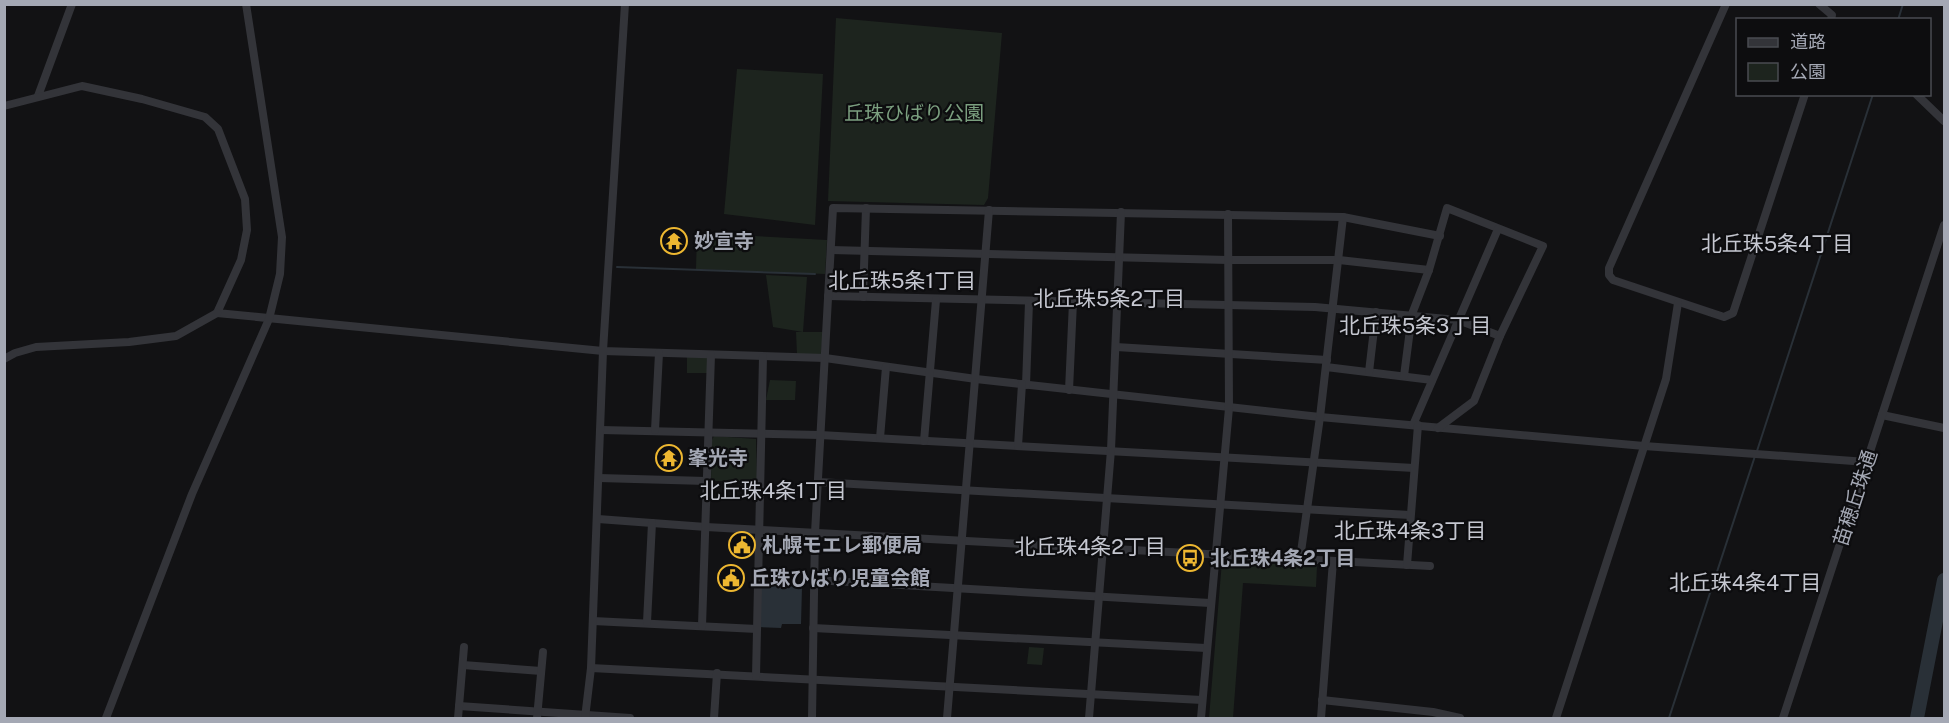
<svg xmlns="http://www.w3.org/2000/svg" width="1949" height="723" font-family="'Public Sans','Noto Sans JP',sans-serif">
<style>
.green{fill:#1d241e}
.water{fill:#293037}
.lines{fill:none;stroke-linecap:round;stroke-linejoin:round}
.stream{stroke:#293037;stroke-width:2}
.river{stroke:#293037;stroke-width:14}
.minor{stroke:#333439;stroke-width:8}
.labels{text-anchor:middle;stroke-width:4.5;stroke-linejoin:round;paint-order:stroke}
.park-label{font-size:20px;fill:#7b9f7f;stroke:#0d0d0f}
.poi-label{font-size:20px;font-weight:bold;fill:#a4a8b4;stroke:#0d0d0f;text-anchor:start}
.street-label{font-size:20px;fill:#a4a8b4;stroke:#0d0d0f}
.neighbourhood-label{font-size:21px;fill:#c5c7d0;stroke:#0d0d0f}
</style>
<rect width="100%" height="100%" fill="#121214"/>
<g class="green">
<polygon points="836,18 1002,33 988,198 984,205 828,201"/>
<polygon points="737,69 823,74 815,225 724,214"/>
<polygon points="697,233 827,240 825,274 696,269"/>
<polygon points="766,275 807,277 803,332 773,327"/>
<polygon points="796,332 823,332 821,354 797,354"/>
<polygon points="687,356 710,357 708,373 687,373"/>
<polygon points="770,380 796,381 795,400 766,400"/>
<polygon points="714,436 756,439 757,481 711,481 712,440"/>
<polygon points="1222,561 1317,566 1316,587 1243,583 1233,718 1209,718"/>
<polygon points="1029,647 1044,648 1042,665 1027,664"/>
</g>
<polygon class="water" points="760,585 802,587 801,624 782,624 781,628 758,627"/>
<g class="lines">
<g class="stream">
<polyline points="1898,20 1903,4"/>
<polyline points="617,267 815,274"/>
<polyline points="1757,451 1873,94"/>
<polyline points="1669,718 1755,456"/>
</g>
<polyline class="river" points="1917,718 1944,580"/>
<g class="minor">
<polyline points="1726,4 1609,268 1609,275 1613,280 1724,317 1733,313 1805,94"/>
<polyline points="1819,4 1832,15 1831,20"/>
<polyline points="1916,94 1944,121"/>
<polyline points="38,96 72,4"/>
<polyline points="4,106 82,86 142,99 205,117 218,129 245,199 247,230 241,260 217,313 603,351 825,358 976,379 1320,417 1644,446 1867,462"/>
<polyline points="831,250 1228,260 1339,260 1429,270"/>
<polyline points="828,296 1315,307 1458,320 1500,336"/>
<polyline points="863,297 866,208"/>
<polyline points="1116,347 1327,360"/>
<polyline points="4,359 15,353 36,347 129,342 176,336 217,313"/>
<polyline points="1326,367 1432,380"/>
<polyline points="1369,372 1376,312"/>
<polyline points="1404,376 1412,314 1429,270 1447,208 1543,246 1500,336 1474,401 1438,428"/>
<polyline points="1026,385 1029,302"/>
<polyline points="1069,390 1073,302"/>
<polyline points="1882,415 1944,428"/>
<polyline points="1413,425 1498,229"/>
<polyline points="601,430 820,435 1414,468"/>
<polyline points="655,430 659,353"/>
<polyline points="880,438 886,367"/>
<polyline points="924,441 936,300"/>
<polyline points="1018,446 1022,384"/>
<polyline points="599,478 706,481"/>
<polyline points="818,482 1410,515"/>
<polyline points="598,519 706,527 1430,566"/>
<polyline points="1300,559 1320,417 1343,217"/>
<polyline points="1407,565 1418,425"/>
<polyline points="814,580 1210,603"/>
<polyline points="593,621 757,629"/>
<polyline points="647,622 652,523"/>
<polyline points="702,626 711,355"/>
<polyline points="813,628 1206,648"/>
<polyline points="463,665 541,671"/>
<polyline points="591,668 1202,700"/>
<polyline points="756,676 763,357"/>
<polyline points="1322,700 1433,712 1460,718"/>
<polyline points="459,706 630,718"/>
<polyline points="106,718 192,494 269,319 280,274 282,237 246,4"/>
<polyline points="458,718 464,647"/>
<polyline points="537,718 543,652"/>
<polyline points="585,718 591,668 603,351 625,4"/>
<polyline points="714,718 717,673"/>
<polyline points="812,718 815,533 833,208 1343,217 1440,236"/>
<polyline points="947,718 989,210"/>
<polyline points="1089,718 1111,450 1121,212"/>
<polyline points="1201,718 1229,408 1228,214"/>
<polyline points="1321,718 1333,561"/>
<polyline points="1556,718 1666,379 1678,303"/>
<polyline points="1783,718 1944,225"/>
</g>
</g>
<defs>
<symbol id="temple-ring" viewBox="-11 -11 22 22"><circle r="9.5" fill="#0d0d0f" stroke="#edb731" stroke-width="1.5"/><path d="M0-6L5-2H3V0L6.5 2.5H4V6H1.5V3h-3V6H-4V2.5H-6.5L-3 0V-2H-5Z" fill="#edb731"/></symbol>
<symbol id="civic-ring" viewBox="-11 -11 22 22"><circle r="9.5" fill="#0d0d0f" stroke="#edb731" stroke-width="1.5"/><path d="M-.6-6.5H3V-4.5H.6V-3L4-1V1h2V6H-6V1h2V-1L-.6-3ZM-1.2 2.5V6h2.4V2.5Z" fill="#edb731"/></symbol>
<symbol id="bus-ring" viewBox="-11 -11 22 22"><circle r="9.5" fill="#0d0d0f" stroke="#edb731" stroke-width="1.5"/><path d="M-5-6H5V4H4V6H2V4H-2V6H-4V4H-5ZM-3.5-4V0h7V-4ZM-3.5 1.2v1.5H-2V1.2ZM2 1.2v1.5H3.5V1.2Z" fill="#edb731"/></symbol>
</defs>
<g fill-rule="evenodd">
<use href="#temple-ring" x="659" y="226" width="30" height="30"/>
<use href="#temple-ring" x="654" y="443" width="30" height="30"/>
<use href="#civic-ring" x="727" y="530" width="30" height="30"/>
<use href="#bus-ring" x="1175" y="543" width="30" height="30"/>
<use href="#civic-ring" x="716" y="563" width="30" height="30"/>
</g>
<g class="labels">
<g class="park-label">
<text x="914" y="120">丘珠ひばり公園</text>
</g>
<g class="poi-label">
<text x="694" y="248">妙宣寺</text>
<text x="688" y="465">峯光寺</text>
<text x="762" y="552">札幌モエレ郵便局</text>
<text x="1210" y="565">北丘珠4条2丁目</text>
<text x="750" y="585">丘珠ひばり児童会館</text>
</g>
<g class="street-label">
<text transform="translate(1855 498) rotate(-72)" y="7">苗穂丘珠通</text>
</g>
<g class="neighbourhood-label">
<text x="1777" y="251">北丘珠5条4丁目</text>
<text x="902" y="288">北丘珠5条1丁目</text>
<text x="1109" y="306">北丘珠5条2丁目</text>
<text x="1415" y="333">北丘珠5条3丁目</text>
<text x="773" y="498">北丘珠4条1丁目</text>
<text x="1410" y="538">北丘珠4条3丁目</text>
<text x="1090" y="554">北丘珠4条2丁目</text>
<text x="1745" y="590">北丘珠4条4丁目</text>
</g>
</g>
<rect width="1949" height="723" fill="none" stroke="#a4a8b4" stroke-width="12"/>
<rect x="1736" y="18" width="195" height="78" fill="#0d0d0f" stroke="#494b51" stroke-width="1.5"/>
<rect x="1748" y="38" width="30" height="9" fill="#333439" stroke="#494b51" stroke-width="1.5"/>
<text x="1790" y="48" font-size="18" fill="#a4a8b4">道路</text>
<rect x="1748" y="63" width="30" height="18" fill="#1d241e" stroke="#494b51" stroke-width="1.5"/>
<text x="1790" y="78" font-size="18" fill="#a4a8b4">公園</text>
</svg>
